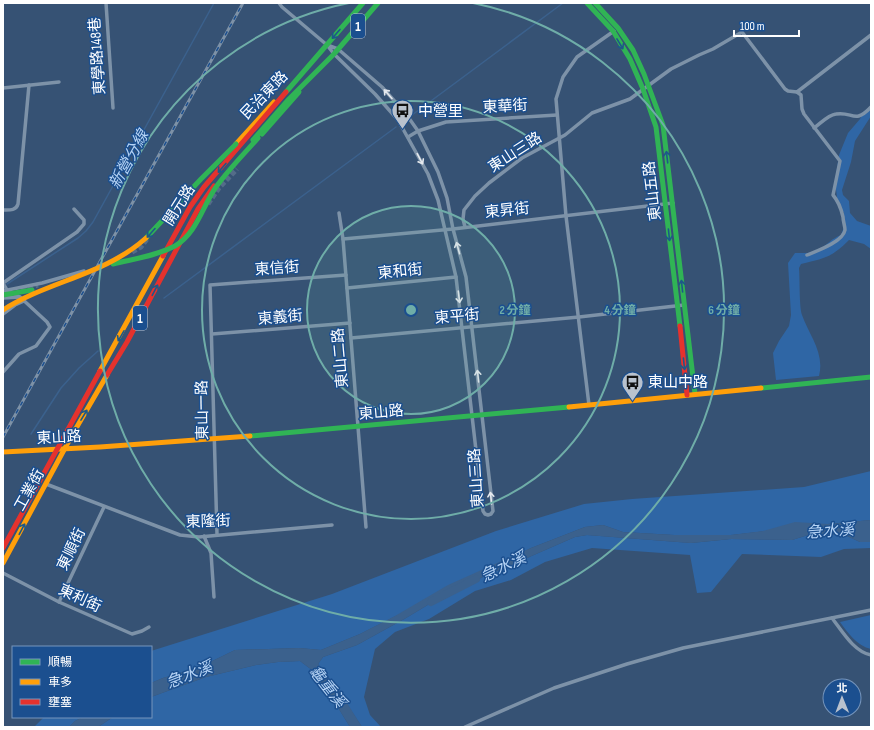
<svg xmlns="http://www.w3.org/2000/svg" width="874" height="730" font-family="'Sofia Sans Condensed','Noto Sans TC',sans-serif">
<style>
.green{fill:#2f66a5}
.water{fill:#3b618d}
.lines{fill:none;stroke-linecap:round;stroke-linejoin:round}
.stream{stroke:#3b618d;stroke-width:1.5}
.river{stroke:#3b618d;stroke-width:8}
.secondary-tunnel{stroke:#546c89;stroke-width:5;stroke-dasharray:5 2.5;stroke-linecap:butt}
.street{stroke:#7d92a8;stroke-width:3.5}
.fast{stroke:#30b455;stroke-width:5}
.slow{stroke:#ff9f0a;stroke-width:5}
.jam{stroke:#e5322d;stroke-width:5}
.rail-casing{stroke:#7e92a7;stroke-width:3}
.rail{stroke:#1b4f8f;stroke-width:1.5;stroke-dasharray:4.5;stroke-linecap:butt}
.fast-bridge{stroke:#30b455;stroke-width:5}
.slow-bridge{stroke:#ff9f0a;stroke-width:5}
.oneway{stroke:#1d5989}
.oneway2{stroke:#e5e9ee}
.ring{fill:none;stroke:#6fada8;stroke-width:2}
.labels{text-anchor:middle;stroke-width:3;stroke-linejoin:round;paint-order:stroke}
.shield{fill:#1b4f8f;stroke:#bbcadd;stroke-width:1}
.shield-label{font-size:14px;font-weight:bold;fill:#fff}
.street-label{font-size:15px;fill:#fff;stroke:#1b4f8f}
.poi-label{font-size:15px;fill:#fff;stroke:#1b4f8f;text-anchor:start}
.water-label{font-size:16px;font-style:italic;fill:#b5d3f5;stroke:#1b4f8f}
.centre{fill:#6fada8;stroke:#1b4f8f;stroke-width:2}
.ring-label{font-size:12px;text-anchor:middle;font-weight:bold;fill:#6fada8;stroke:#1b4f8f;stroke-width:3;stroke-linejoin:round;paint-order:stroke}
</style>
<rect width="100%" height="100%" fill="#365274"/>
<g class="green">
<path d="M871 106V116L855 141 851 162 842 190 843 195 849 201 850 213 857 221 871 226V249L864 244 849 240C831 258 825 258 801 264L799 268C800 279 799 306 802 315 809 335 825 353 819 376L776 380 773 353 779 341 789 326 791 315 788 263 795 253C803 253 813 254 820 249 828 244 831 239 841 235L844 227V213L838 205 835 181 839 155 848 133 860 119 863 112Z"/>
<polygon points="871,471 871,520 828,524 731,535 674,535 623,532 603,525 585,527 531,548 360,634 321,650 299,648 235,650 198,668 163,678 151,683 151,651 332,594 496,531 584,504 632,499 804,487"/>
<polygon points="587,535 691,543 731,539 792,540 808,535 845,535 860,542 871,542 871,548 844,549 821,557 742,554 711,592 697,593 690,555 592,548 545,562 511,580 475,591 429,619 395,632 375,649 364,697 370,715 381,727 362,727 341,695 318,664 323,657 357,645 406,618 451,591 575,537"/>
<path d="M871 615V649C857 646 848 633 840 622Z"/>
<polygon points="300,661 312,670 334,701 350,727 98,727 113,717 151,717 151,697 206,677 256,665 278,662"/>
<polygon points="44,717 83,717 75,721 69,727 34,727"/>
</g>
<g class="water">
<polygon points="871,520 871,542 860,542 845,535 808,535 792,540 731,539 691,543 587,535 575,537 451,591 406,618 357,645 323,657 318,664 342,695 362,727 350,727 334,701 312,670 300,661 278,662 256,665 206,677 151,697 151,683 163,678 198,668 235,650 299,648 321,650 360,634 395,616 448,585 531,548 585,527 603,525 623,532 674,535 731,535 763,531 795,522 828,524"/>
<polygon points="83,717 113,717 98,727 69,727 75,721"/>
</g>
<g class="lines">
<g class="stream">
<polyline points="412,115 563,3"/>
<polyline points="7,284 78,238 86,231 93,222 214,3"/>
<polyline points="164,298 396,127"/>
<polyline points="31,434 61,388 79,368 98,351"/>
</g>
<polyline class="river" points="431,602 476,579"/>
<g class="secondary-tunnel">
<polyline points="208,204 219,188 237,169"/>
<polyline points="132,252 141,247 147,239"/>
<polyline points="21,290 38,285"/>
</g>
<g class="street">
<polyline points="106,3 113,108"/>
<polyline points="279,3 282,7 327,45 334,54 375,94 398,120 428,174 438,200 456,277 483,511 485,514 488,515 491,514 493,511 466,277 453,229 447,198 438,172 418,131 406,114 382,87 338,49 327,45"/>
<polyline points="3,88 59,82"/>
<path d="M797 92 801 95 802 109 804 114 840 161 833 195C839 202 841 208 843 217 843 221 845 226 845 230 843 242 817 251 807 255"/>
<path d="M814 128C821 123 828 115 836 114 853 111 854 125 871 107"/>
<polyline points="408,137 418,131 446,122 557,115"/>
<path d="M3 210C9 210 16 211 18 204L29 85"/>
<polyline points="339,213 343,239 366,527"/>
<polyline points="465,227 463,219 464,210 475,196 489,183 522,158 565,135 592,113 630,99 671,69 699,55 713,49 742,32 785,89 788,91 797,92 871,35"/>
<polyline points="343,239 453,229 673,203"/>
<polyline points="347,288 456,277"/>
<polyline points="3,291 42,283 84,271"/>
<polyline points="3,298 20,297"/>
<polyline points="3,314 15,305 24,301"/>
<polyline points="212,334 350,323"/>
<polyline points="351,338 579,317 684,305"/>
<polyline points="3,372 19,354 36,346 50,327 47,322 20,297 7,290 3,283 77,232 84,224 84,220 74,209"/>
<polyline points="589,405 566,216 556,99 563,77 577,57 614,31"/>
<polyline points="46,484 180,535 199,537 332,525"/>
<polyline points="217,534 210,285 346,275"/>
<polyline points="204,536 211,553 214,597"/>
<polyline points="3,573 59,602 132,634 142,631 149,627"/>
<polyline points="59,602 104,507"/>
<path d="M832 618C842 631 854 652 871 655"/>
<polyline points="465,727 554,688 627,664 683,648 871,610"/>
</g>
<g class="fast">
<polyline points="587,3 613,31 630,59 643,89 656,127 680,326"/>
<polyline points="595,3 618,28 633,50 644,74 663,125 695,394"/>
<polyline points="286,92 363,3"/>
<polyline points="262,134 299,92"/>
<polyline points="253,140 289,99 334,54 378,3"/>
<polyline points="761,388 871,377"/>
<polyline points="250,436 569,407"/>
</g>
<g class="slow">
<polyline points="236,144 274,102"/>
<polyline points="100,371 163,256"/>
<polyline points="569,407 761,388"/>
<polyline points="3,452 100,447 250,436"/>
<polyline points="3,563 71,437 107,375"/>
</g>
<g class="jam">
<polyline points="163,256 190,207 204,187 286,92"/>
<polyline points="680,326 687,395"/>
<polyline points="107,375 127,342 198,209 214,186"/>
<polyline points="3,548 100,371"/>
</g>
<defs>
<polyline id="rail" points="3,437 243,3"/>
</defs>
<use href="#rail" class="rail-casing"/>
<use href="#rail" class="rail"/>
<g class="fast-bridge">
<polyline points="146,238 201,179 236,144"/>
<path d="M113 264C133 259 156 256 175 246 197 233 202 207 216 187 229 169 244 154 258 138"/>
<polyline points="3,295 32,290"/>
</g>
<path class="slow-bridge" d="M3 310C48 281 105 275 146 238"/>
</g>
<defs><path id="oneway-shaft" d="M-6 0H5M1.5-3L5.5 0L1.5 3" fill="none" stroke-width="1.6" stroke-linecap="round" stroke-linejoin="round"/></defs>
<g class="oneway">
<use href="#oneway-shaft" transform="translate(336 34) rotate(131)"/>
<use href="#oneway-shaft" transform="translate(620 44) rotate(59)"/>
<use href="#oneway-shaft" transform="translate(667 157) rotate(-97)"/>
<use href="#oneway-shaft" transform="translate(222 168) rotate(131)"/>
<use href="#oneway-shaft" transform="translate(151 233) rotate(132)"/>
<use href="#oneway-shaft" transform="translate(669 235) rotate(84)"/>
<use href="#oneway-shaft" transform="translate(682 286) rotate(-96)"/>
<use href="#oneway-shaft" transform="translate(155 290) rotate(-62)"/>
<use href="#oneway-shaft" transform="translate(121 336) rotate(120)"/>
<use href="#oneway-shaft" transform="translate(684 364) rotate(84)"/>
<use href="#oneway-shaft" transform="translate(84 415) rotate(-59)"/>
<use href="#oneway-shaft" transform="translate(22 529) rotate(-62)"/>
</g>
<g class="oneway2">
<use href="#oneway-shaft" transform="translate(388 94) rotate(-132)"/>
<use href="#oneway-shaft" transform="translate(420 159) rotate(62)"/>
<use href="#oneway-shaft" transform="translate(458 248) rotate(-105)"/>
<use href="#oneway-shaft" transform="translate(459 297) rotate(83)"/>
<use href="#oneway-shaft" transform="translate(478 376) rotate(-96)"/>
<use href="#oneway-shaft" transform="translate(491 498) rotate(-96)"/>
</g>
<circle cx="411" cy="310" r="104" fill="#6fada8" fill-opacity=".12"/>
<g class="ring">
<circle cx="411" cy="310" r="104"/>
<circle cx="411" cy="310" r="209"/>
<path d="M473 3A313 313 0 1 1 349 3"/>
</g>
<defs>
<symbol id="bus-pin" viewBox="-11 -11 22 30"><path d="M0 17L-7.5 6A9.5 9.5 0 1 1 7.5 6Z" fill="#b9c2ce" stroke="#1b4f8f"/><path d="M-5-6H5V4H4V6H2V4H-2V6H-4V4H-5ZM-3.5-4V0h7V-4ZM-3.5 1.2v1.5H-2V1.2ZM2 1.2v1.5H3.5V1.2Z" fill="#111"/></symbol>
</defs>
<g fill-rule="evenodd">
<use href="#bus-pin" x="390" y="98" width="25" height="34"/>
<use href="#bus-pin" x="620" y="370" width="25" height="34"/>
</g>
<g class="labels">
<g class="shield">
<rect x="351" y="14" width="14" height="24" rx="3"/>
<rect x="133" y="306" width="14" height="24" rx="3"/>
</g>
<g class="shield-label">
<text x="358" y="31">1</text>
<text x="140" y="323">1</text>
</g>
<g class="street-label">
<text transform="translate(97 56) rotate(-94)" y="5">東學路148巷</text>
<text transform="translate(264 95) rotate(-46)" y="5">民治東路</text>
<text transform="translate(505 106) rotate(-3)" y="5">東華街</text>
<text transform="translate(515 152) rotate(-33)" y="5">東山三路</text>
<text transform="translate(652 191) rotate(-97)" y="5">東山五路</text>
<text transform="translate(179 205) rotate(-58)" y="5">開元路</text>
<text transform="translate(507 210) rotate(-6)" y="5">東昇街</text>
<text transform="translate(277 268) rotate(-4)" y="5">東信街</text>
<text transform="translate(400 271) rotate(-6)" y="5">東和街</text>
<text transform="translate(457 316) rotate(-5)" y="5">東平街</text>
<text transform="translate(280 317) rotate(-5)" y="5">東義街</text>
<text transform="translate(340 358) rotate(-95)" y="5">東山二路</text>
<text transform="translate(202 410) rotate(-91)" y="5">東山一路</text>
<text transform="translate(381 412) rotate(-5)" y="5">東山路</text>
<text transform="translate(59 437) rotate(-3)" y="5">東山路</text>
<text transform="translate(476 478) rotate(-94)" y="5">東山三路</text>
<text transform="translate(29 490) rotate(-61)" y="5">工業街</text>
<text transform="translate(208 521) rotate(-2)" y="5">東隆街</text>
<text transform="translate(71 549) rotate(-64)" y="5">東順街</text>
<text transform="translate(80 598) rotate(25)" y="5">東利街</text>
</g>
<g class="poi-label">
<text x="418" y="116">中營里</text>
<text x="648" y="387">東山中路</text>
</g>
<g class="water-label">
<text transform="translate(128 159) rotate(-61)" y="6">新營分線</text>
<text transform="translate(830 530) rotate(-4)" y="6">急水溪</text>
<text transform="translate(503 566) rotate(-26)" y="6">急水溪</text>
<text transform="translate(189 674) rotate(-21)" y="6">急水溪</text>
<text transform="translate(328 686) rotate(52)" y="6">龜重溪</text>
</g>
</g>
<circle cx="411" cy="310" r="6" class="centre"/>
<g class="ring-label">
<text x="515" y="314">2 分鐘</text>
<text x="620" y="314">4 分鐘</text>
<text x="724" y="314">6 分鐘</text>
</g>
<rect width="874" height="730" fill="none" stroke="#ffffff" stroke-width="8"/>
<rect x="12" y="646" width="140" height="72" fill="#1b4f8f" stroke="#7695bc"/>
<rect x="20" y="659" width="20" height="6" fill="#30b455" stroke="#7695bc"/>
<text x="48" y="666" font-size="12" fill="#ffffff">順暢</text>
<rect x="20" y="679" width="20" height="6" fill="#ff9f0a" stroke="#7695bc"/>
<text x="48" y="686" font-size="12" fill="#ffffff">車多</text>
<rect x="20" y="699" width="20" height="6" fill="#e5322d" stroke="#7695bc"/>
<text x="48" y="706" font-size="12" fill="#ffffff">壅塞</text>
<g transform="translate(842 698) rotate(359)"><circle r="19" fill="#1b4f8f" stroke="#7695bc"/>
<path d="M0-3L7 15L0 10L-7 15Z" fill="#b9c2ce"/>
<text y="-6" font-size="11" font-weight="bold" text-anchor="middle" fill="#ffffff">北</text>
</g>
<path d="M734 30v6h65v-6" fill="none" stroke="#ffffff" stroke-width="2"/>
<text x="740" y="30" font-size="12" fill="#ffffff" stroke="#1b4f8f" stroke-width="3" paint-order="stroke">100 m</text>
</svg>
